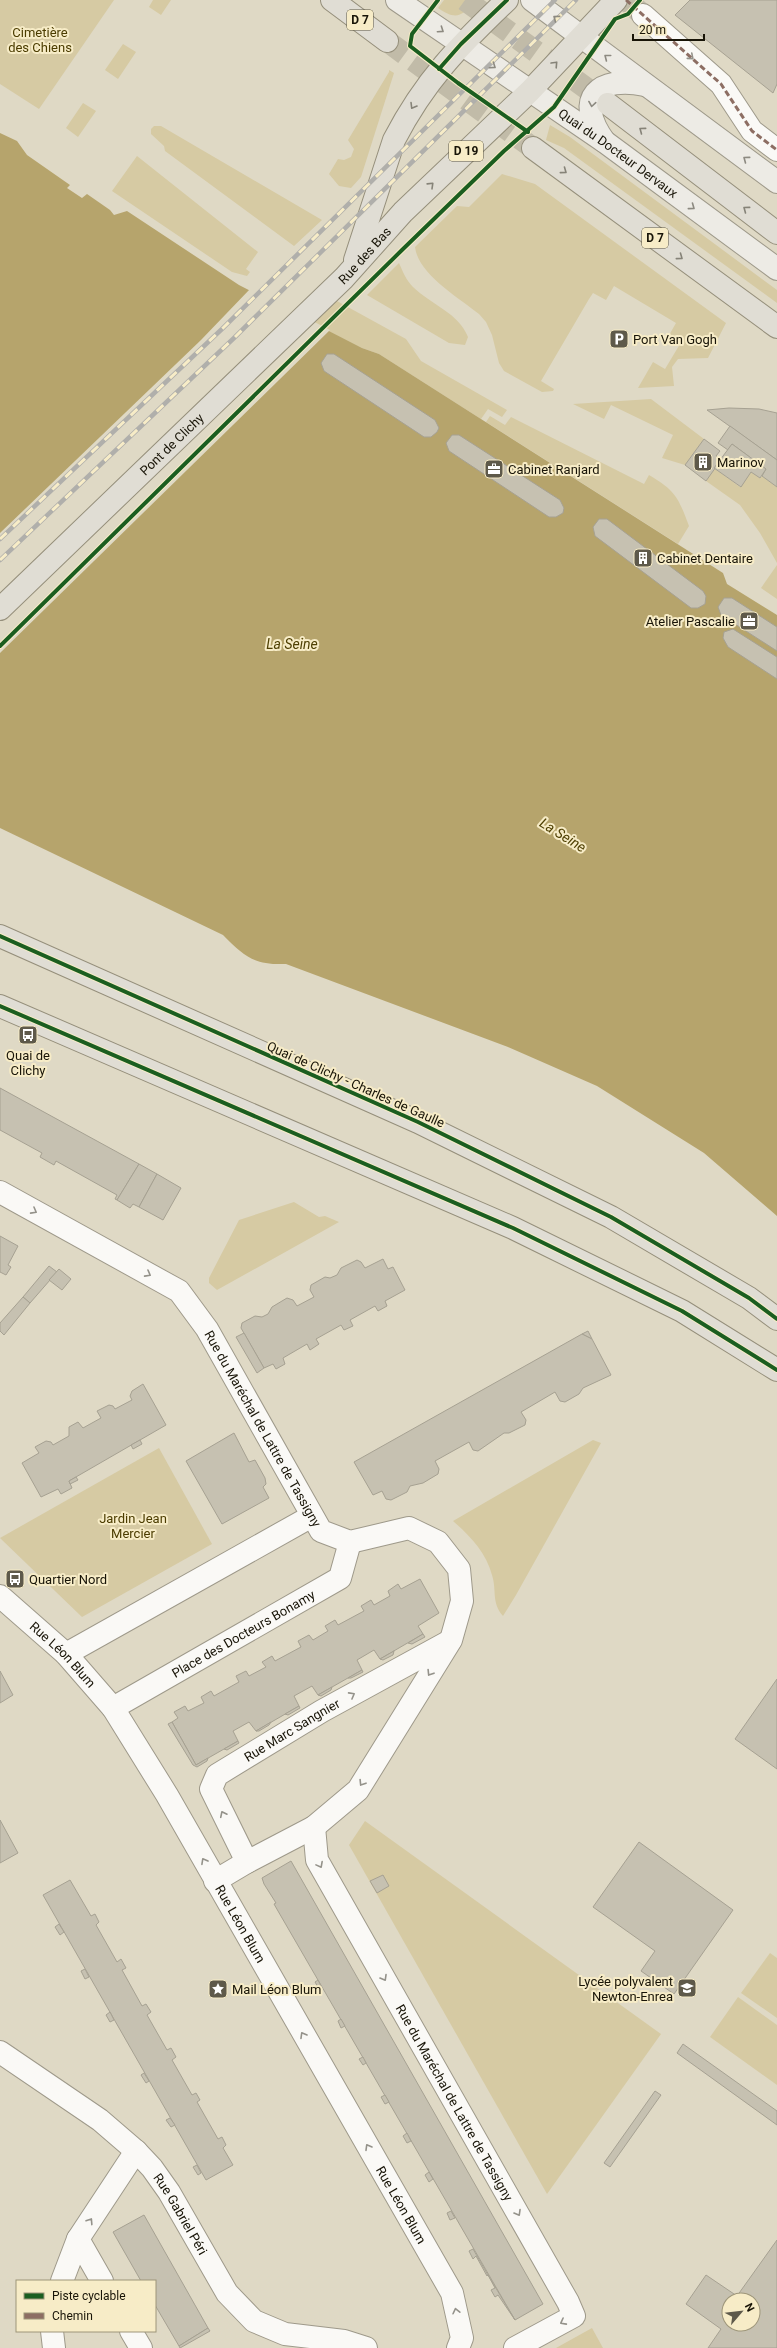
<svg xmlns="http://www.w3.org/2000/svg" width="777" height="2348" font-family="Roboto,sans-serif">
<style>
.green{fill:#d6caa3}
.water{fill:#b6a46c}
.pier{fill:#dfd9c5}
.building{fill:#c6c1b1;stroke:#a6a192;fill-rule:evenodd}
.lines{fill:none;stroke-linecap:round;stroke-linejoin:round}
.street-tunnel{stroke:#c1bba8;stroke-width:22;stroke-dasharray:22 11;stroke-linecap:butt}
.primary-tunnel{stroke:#c1bba8;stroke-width:22;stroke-dasharray:22 11;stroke-linecap:butt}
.street-casing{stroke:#9e998a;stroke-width:24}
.secondary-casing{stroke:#9e998a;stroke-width:24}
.primary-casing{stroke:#958f7b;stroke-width:24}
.street{stroke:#faf9f6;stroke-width:22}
.secondary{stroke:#edebe5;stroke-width:22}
.primary{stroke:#e0ddd4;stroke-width:22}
.rail-casing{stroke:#b0afab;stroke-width:4.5}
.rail{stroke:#f7ecc7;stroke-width:3;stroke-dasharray:9;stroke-linecap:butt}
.quiet{stroke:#8d6e63;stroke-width:3;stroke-dasharray:6 3;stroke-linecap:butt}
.cycleway-casing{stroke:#f7ecc7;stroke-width:6}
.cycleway{stroke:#1b5e20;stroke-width:4}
.oneway{stroke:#8d8a81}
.oneway2{stroke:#94928a}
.oneway3{stroke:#868378}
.labels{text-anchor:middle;stroke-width:4;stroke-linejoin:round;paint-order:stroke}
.shield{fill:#f7ecc7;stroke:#5b5541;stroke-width:1}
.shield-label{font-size:12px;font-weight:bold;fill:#181407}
.park-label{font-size:13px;fill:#4b3c00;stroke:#f7ecc7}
.street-label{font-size:13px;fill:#181407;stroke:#f7ecc7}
.poi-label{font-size:13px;fill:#181407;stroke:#f7ecc7;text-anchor:start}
.water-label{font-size:14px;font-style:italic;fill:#4f4003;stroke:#f7ecc7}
</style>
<rect width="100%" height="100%" fill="#dfd9c5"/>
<g class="green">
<polygon points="0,0 114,0 39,109 0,84"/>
<polygon points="153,0 171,0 161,15 149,7"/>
<path d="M444 0H476C463 16 456 21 438 8Z"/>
<polygon points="123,44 136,52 118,79 105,70"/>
<polygon points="389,70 394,73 361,177 351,188 339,186 329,174 338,159 344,160 351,157 354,149 348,140 389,72"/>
<polygon points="83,103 96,111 78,137 66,128"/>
<polygon points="550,125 570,137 777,290 777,303 564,148 546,140"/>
<polygon points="154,126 161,126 322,220 294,246 165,151 164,146 151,134 151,129"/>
<polygon points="137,156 258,252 246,269 250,272 247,276 232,272 112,191"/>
<path d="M502 174 535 184 726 323 708 358 678 359 672 367 674 386 638 388 653 362 665 369 680 344 668 337 676 323 614 286 606 300 593 293 589 299 541 381 554 389 553 391 542 392 504 371 499 363 492 335 486 322 479 314C459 298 418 274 415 247L457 206 469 207Z"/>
<path d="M399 263C403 272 406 280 413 287 430 304 459 313 468 337L465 345 449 343 367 295Z"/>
<polygon points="326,295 406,339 421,361 507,410 502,417 488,409 481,419 379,354 362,348 303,319"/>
<polygon points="651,399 704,439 685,465 662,458 673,435 611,405 604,419 573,404"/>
<path d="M490 416 505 425 511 417 644 484 649 475C676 491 678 497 689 526L678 544 486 422Z"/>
<polygon points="714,468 740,487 751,472 760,478 762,476 777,487 777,563 760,533 740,505 706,481"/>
<polygon points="777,565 777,599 761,588"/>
<polygon points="294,1202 319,1217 325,1216 339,1222 217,1290 209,1283 209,1278 239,1220"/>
<path d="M593 1440 601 1443 516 1595 503 1616C491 1602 497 1591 492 1575 486 1552 470 1536 453 1521Z"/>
<polygon points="159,1448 212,1544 82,1617 0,1538"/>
<polygon points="365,1821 661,2034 547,2194 349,1845"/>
<polygon points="770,1953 777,1958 777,2018 741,1993"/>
<polygon points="738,1997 777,2025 777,2085 710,2037"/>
<polygon points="592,2328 603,2348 556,2348"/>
</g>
<path class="water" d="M0 133 17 141 27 155 70 185 67 188 82 198 87 194 110 210 114 215 127 211 239 285 362 348 379 354 723 573 727 584 777 615V1216L704 1153 597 1086 508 1047 286 964C254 965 245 957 223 935L0 828Z"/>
<polygon class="pier" points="250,289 330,330 0,653 0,533 201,340"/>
<g class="building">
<polygon points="690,0 777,0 777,84 773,93 675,15"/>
<polygon points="327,354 334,354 435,420 439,428 437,432 431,437 424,437 324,371 321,363"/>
<polygon points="729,408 759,409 777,413 777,460 707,410"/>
<polygon points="730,426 777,460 777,487 762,476 766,469 732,444 728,450 718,443"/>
<polygon points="452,435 459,435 560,500 564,508 563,513 556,517 549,517 449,451 446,443"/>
<polygon points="704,439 720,451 716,456 721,460 706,481 685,465"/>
<polygon points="732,444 766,469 760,478 751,472 741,487 714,468"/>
<polygon points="599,519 607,519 703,591 706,596 705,604 698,608 691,608 595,536 593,527"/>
<polygon points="724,598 732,598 777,627 777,651 721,615 718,607"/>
<polygon points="733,629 777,657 777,679 728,647 723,638 724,632"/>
<polygon points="0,1088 139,1164 117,1200 115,1199 117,1195 56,1161 54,1165 40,1157 42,1153 0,1130"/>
<polygon points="139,1164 157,1174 139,1207 133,1204 130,1208 117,1200"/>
<polygon points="157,1174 181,1188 163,1220 139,1207"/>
<polygon points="0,1236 18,1246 8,1265 11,1267 6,1275 0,1272"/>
<polygon points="383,1259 388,1269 393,1267 405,1290 385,1301 387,1306 378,1311 375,1306 350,1320 353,1326 344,1330 341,1325 316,1339 319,1344 310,1350 307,1344 283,1358 285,1364 276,1369 273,1364 264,1368 241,1328 242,1323 255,1316 262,1317 268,1314 272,1307 287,1298 293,1300 297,1306 314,1297 310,1290 311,1285 325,1277 330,1278 337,1275 341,1268 357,1260 361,1262 365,1268"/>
<polygon points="49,1266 57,1272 30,1303 23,1297"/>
<polygon points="59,1269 71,1279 62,1290 49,1280"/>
<polygon points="23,1297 30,1303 4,1335 0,1331 0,1323"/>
<polygon points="588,1331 592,1339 582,1334"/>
<polygon points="244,1333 264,1368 257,1373 236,1337"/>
<polygon points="582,1334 592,1339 611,1375 583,1388 579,1394 565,1402 560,1401 555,1392 521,1412 526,1420 525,1425 509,1433 504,1433 478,1451 473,1450 469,1442 435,1461 439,1469 438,1474 423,1483 410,1486 407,1492 391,1500 386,1499 382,1491 373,1495 354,1462"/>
<polygon points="143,1384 166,1425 69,1481 72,1488 61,1494 58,1489 41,1497 22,1463 39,1453 35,1447 46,1441 51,1442 53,1445 69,1436 69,1427 78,1422 83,1428 101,1418 97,1411 109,1405 113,1406 115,1409 132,1400 130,1396 132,1391"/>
<polygon points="234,1433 249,1462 255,1460 265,1478 266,1484 263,1487 269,1498 222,1524 186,1461"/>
<polygon points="140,1440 142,1444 133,1449 131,1445"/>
<polygon points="76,1477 78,1480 70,1484 69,1481"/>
<polygon points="420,1579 439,1613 418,1626 423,1634 380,1659 374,1650 357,1660 362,1670 318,1695 312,1686 294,1696 299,1706 256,1731 249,1722 233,1731 238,1741 196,1765 172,1722 178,1718 174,1712 185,1706 188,1711 204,1703 201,1697 211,1691 214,1696 239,1682 236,1676 246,1671 249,1676 266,1667 262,1662 272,1656 275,1661 301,1647 298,1641 309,1635 313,1640 328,1631 325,1626 335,1620 338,1625 364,1611 361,1606 371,1600 374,1605 390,1596 388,1591 398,1584 401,1589"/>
<polygon points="423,1634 425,1637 412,1644 408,1643"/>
<polygon points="394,1651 393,1655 383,1660 380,1659"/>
<polygon points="362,1670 363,1672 351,1678 348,1678"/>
<polygon points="0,1671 13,1695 0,1703"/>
<polygon points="777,1679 777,1769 735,1739"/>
<polygon points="332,1687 331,1690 321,1696 318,1695"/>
<polygon points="299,1706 300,1708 288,1715 285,1714"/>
<polygon points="172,1722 196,1765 208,1758 207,1761 197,1767 193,1765 168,1724"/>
<polygon points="271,1722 269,1725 259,1731 256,1731"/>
<polygon points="238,1741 239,1743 227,1750 224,1749"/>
<polygon points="0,1820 18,1853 0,1863"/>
<polygon points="639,1842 733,1910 674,1994 641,1971 655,1951 593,1907"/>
<polygon points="291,1861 543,2304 515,2320 278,1911 274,1904 276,1903 264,1884 262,1878"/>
<polygon points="383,1875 389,1886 377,1893 370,1881"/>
<polygon points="70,1880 91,1916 95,1914 99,1922 96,1925 117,1962 121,1959 126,1968 122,1970 142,2006 146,2004 151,2012 147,2015 167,2050 171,2048 176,2057 172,2060 192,2095 196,2093 200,2100 197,2102 218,2139 222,2137 226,2145 223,2148 233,2165 206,2180 43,1895"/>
<polygon points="59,1924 64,1932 60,1935 55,1927"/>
<polygon points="85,1969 89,1977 85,1979 81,1971"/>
<polygon points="318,1980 322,1988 319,1989 315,1982"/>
<polygon points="110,2012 114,2020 110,2022 106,2015"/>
<polygon points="341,2019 345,2026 341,2028 338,2021"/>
<polygon points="683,2044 777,2111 777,2125 677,2053"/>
<polygon points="363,2057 366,2063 363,2065 359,2059"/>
<polygon points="144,2073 149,2081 146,2083 141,2075"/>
<polygon points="655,2091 661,2095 610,2167 604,2163"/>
<polygon points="385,2095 389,2102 385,2104 381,2097"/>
<polygon points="170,2118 175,2125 171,2127 166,2120"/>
<polygon points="407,2133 411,2141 407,2143 403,2136"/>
<polygon points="197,2165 201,2173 198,2175 193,2167"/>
<polygon points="429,2172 433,2179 429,2182 425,2175"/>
<polygon points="451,2211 455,2218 450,2220 447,2213"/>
<polygon points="144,2215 208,2328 179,2346 155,2305 155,2281 141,2281 113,2232"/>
<path d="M777 2240V2348H708L721 2329 686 2304 706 2275 737 2296ZM729 2300H753V2324H729Z"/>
<polygon points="473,2249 488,2275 487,2276 476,2256 473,2259 469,2251"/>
<polygon points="488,2275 515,2320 498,2295 495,2297 491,2290 495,2288"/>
<polygon points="208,2328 210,2331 180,2348 179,2346"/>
</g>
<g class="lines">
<polyline class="street-tunnel" points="626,0 643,15"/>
<g class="primary-tunnel">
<polyline points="465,0 608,104"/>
<polyline points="387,41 533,148"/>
</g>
<defs>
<g id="street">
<polyline points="643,15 721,84 752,131 777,150"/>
<path id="s1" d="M0 1192 179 1291 207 1329 321 1531 350 1542 409 1528 438 1542 459 1569 462 1601 451 1640 358 1790 314 1827 247 1862 215 1881"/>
<path id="s2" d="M0 1596 66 1654 113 1708 167 1795 452 2293 462 2338 458 2348"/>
<polyline points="66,1654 312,1516"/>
<path id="s3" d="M113 1708 340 1578 350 1542"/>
<path id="s4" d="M314 1827 317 1860 568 2302 574 2316 515 2348"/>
<path id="s5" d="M247 1862 211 1789 217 1775 322 1711 450 1641"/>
<path id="s6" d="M0 2052 100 2120 136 2151 152 2168 169 2192 227 2293 254 2321 285 2334 344 2341 366 2348"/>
<polyline points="78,2239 102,2281"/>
<polyline points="62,2281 78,2239 136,2151"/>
<polyline points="52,2331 54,2348"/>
<polyline points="131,2331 141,2348"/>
</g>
<g id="secondary">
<path id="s7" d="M397 0 605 142 777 269"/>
<polyline points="532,0 777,182"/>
<path d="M604 141C573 98 599 75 645 85"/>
</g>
<g id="primary">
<polyline points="332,0 387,41"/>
<polyline points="608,104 777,233"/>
<polyline points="533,148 777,327"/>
<path d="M355 260 394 140C425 80 459 46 507 0"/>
<path id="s8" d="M0 609 344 278 403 212 530 91 616 0"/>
<polyline points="0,936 418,1122 611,1217 749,1298 777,1319"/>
<polyline points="0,1006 513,1228 682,1311 777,1370"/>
</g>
</defs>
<use href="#street" class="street-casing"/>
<use href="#secondary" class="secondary-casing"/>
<use href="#primary" class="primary-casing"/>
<use href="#street" class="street"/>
<use href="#secondary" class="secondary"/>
<use href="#primary" class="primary"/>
<defs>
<g id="rail">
<polyline points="0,539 223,328 555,0"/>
<polyline points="0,560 234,338 576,0"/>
</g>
</defs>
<use href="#rail" class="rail-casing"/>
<use href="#rail" class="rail"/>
<polyline class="quiet" points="626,0 721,84 752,131 777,150"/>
<defs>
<g id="cycleway">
<polyline points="438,0 412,34 410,46 458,83 528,132"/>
<polyline points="439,69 461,44 507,0"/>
<polyline points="0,646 402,250 504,151 554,107 615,19 628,14 640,0"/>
<polyline points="0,936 418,1122 611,1217 749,1298 777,1319"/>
<polyline points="0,1006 513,1228 682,1311 777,1370"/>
</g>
</defs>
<use href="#cycleway" class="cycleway-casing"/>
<use href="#cycleway" class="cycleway"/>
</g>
<defs><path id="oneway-chevron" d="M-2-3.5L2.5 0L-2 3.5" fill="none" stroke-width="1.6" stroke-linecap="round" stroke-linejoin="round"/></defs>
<g class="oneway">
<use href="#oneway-chevron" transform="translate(556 18) rotate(-143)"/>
<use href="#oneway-chevron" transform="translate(441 30) rotate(34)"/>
<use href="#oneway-chevron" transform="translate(607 57) rotate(-142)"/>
<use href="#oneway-chevron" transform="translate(493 66) rotate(34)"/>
<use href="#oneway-chevron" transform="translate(592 104) rotate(99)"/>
<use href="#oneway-chevron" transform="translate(746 159) rotate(-143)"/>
<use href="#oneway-chevron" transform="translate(692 207) rotate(36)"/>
</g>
<g class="oneway2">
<use href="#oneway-chevron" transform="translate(691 57) rotate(41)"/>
<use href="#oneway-chevron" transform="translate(34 1211) rotate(29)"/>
<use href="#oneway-chevron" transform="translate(148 1274) rotate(29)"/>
<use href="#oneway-chevron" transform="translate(430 1673) rotate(122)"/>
<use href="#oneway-chevron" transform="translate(352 1695) rotate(-29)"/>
<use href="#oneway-chevron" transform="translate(362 1783) rotate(122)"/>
<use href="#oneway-chevron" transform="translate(223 1814) rotate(-116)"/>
<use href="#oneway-chevron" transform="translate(204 1861) rotate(-119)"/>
<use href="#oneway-chevron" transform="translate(320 1865) rotate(62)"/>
<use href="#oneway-chevron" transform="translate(384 1978) rotate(60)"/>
<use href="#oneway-chevron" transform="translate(303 2035) rotate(-120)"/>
<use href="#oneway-chevron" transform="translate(368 2147) rotate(-120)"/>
<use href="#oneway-chevron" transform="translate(518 2213) rotate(60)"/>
<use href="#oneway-chevron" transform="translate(90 2221) rotate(-57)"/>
<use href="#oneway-chevron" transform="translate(456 2311) rotate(-103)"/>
<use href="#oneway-chevron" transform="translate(563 2322) rotate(152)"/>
</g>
<g class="oneway3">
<use href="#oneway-chevron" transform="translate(555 64) rotate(-47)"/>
<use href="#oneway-chevron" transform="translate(413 106) rotate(121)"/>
<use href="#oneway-chevron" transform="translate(642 130) rotate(-143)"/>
<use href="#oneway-chevron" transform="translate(564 171) rotate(36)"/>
<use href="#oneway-chevron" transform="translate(431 185) rotate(-44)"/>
<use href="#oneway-chevron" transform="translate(746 209) rotate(-143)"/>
<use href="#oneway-chevron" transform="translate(680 257) rotate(36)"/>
</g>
<defs>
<symbol id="parking-square" viewBox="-11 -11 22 22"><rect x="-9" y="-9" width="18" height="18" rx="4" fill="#5e594a" stroke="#f7ecc7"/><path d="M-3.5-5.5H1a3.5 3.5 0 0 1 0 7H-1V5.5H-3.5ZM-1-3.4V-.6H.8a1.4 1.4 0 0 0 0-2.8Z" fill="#fff"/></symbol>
<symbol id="building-square" viewBox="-11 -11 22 22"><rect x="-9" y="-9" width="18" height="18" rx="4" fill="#5e594a" stroke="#f7ecc7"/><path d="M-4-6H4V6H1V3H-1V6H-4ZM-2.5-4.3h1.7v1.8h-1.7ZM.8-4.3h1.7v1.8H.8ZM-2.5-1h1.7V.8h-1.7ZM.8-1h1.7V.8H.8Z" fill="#fff"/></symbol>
<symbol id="office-square" viewBox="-11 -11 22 22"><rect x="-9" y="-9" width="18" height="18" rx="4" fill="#5e594a" stroke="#f7ecc7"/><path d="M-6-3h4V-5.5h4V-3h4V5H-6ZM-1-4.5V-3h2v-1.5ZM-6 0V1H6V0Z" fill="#fff"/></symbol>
<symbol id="bus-square" viewBox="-11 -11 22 22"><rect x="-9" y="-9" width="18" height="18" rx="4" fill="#5e594a" stroke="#f7ecc7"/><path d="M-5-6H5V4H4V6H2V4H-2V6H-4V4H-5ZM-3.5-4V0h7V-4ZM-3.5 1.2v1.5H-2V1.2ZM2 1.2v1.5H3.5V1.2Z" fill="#fff"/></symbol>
<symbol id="school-square" viewBox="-11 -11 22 22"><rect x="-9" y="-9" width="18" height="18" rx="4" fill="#5e594a" stroke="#f7ecc7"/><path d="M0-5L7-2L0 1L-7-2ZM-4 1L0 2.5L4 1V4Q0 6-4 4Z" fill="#fff"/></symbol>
<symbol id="sight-square" viewBox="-11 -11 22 22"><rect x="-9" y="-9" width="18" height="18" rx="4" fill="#5e594a" stroke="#f7ecc7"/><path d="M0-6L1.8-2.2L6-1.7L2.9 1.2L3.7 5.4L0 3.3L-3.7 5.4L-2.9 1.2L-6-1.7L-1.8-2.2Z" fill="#fff"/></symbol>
</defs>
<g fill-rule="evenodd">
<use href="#parking-square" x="608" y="328" width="22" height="22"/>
<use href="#building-square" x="692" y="451" width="22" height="22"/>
<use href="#office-square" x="483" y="458" width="22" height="22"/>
<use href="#building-square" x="632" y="547" width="22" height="22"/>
<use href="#office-square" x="738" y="610" width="22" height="22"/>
<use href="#bus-square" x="17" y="1024" width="22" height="22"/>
<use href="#bus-square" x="4" y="1568" width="22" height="22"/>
<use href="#school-square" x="676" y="1977" width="22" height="22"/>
<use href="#sight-square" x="207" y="1978" width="22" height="22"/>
</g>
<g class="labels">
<g class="shield">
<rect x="347" y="10" width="26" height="20" rx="3"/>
<rect x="449" y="141" width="34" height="20" rx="3"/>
<rect x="642" y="228" width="26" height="20" rx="3"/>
</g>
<g class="shield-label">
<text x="360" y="24">D 7</text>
<text x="466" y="155">D 19</text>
<text x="655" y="242">D 7</text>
</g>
<g class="park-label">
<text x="40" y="37">Cimetière<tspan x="40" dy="15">des Chiens</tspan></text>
<text x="133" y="1523">Jardin Jean<tspan x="133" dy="15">Mercier</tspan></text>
</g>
<g class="street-label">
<text dy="5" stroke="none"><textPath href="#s7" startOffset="269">Quai du Docteur Dervaux</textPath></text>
<text dy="5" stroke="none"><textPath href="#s8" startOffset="508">Rue des Bas</textPath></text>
<text dy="5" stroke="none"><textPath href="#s8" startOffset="238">Pont de Clichy</textPath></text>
<text transform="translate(356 1084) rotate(24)" y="5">Quai de Clichy - Charles de Gaulle</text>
<text dy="5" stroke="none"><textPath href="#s1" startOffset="366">Rue du Maréchal de Lattre de Tassigny</textPath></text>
<text dy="5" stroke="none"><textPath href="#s3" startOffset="150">Place des Docteurs Bonamy</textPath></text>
<text dy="5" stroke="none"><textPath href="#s2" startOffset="86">Rue Léon Blum</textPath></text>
<text dy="5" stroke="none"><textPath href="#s5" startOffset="184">Rue Marc Sangnier</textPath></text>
<text dy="5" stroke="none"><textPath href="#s2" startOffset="410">Rue Léon Blum</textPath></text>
<text dy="5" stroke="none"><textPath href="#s4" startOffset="312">Rue du Maréchal de Lattre de Tassigny</textPath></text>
<text dy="5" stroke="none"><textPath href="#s2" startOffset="734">Rue Léon Blum</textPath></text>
<text dy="5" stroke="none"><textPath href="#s6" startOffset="246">Rue Gabriel Péri</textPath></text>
</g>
<g class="poi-label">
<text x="633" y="344">Port Van Gogh</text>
<text x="717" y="467">Marinov</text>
<text x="508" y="474">Cabinet Ranjard</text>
<text x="657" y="563">Cabinet Dentaire</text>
<text x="735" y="626" text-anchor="end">Atelier Pascalie</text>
<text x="28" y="1060" text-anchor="middle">Quai de<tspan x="28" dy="15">Clichy</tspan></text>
<text x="29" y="1584">Quartier Nord</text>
<text x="673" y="1986" text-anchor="end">Lycée polyvalent<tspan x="673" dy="15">Newton-Enrea</tspan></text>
<text x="232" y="1994">Mail Léon Blum</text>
</g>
<g class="water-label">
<text x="292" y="649">La Seine</text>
<text transform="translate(563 835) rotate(32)" y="5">La Seine</text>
</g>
</g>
<rect x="16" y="2280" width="140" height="52" fill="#f7ecc7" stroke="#9e967a"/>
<rect x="24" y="2293" width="20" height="6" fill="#1b5e20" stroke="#9e967a"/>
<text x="52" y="2300" font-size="12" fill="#181407">Piste cyclable</text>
<rect x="24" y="2313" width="20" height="6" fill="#8d6e63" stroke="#9e967a"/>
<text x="52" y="2320" font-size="12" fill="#181407">Chemin</text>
<g transform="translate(741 2312) rotate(62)"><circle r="19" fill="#f7ecc7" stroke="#9e967a"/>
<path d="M0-3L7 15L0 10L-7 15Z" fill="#5e594a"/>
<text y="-6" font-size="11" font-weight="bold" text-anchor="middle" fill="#181407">N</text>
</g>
<path d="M633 34v6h71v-6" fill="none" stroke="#181407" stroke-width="2"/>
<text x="639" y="34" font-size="12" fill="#181407" stroke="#f7ecc7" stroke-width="3" paint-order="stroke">20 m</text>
</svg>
